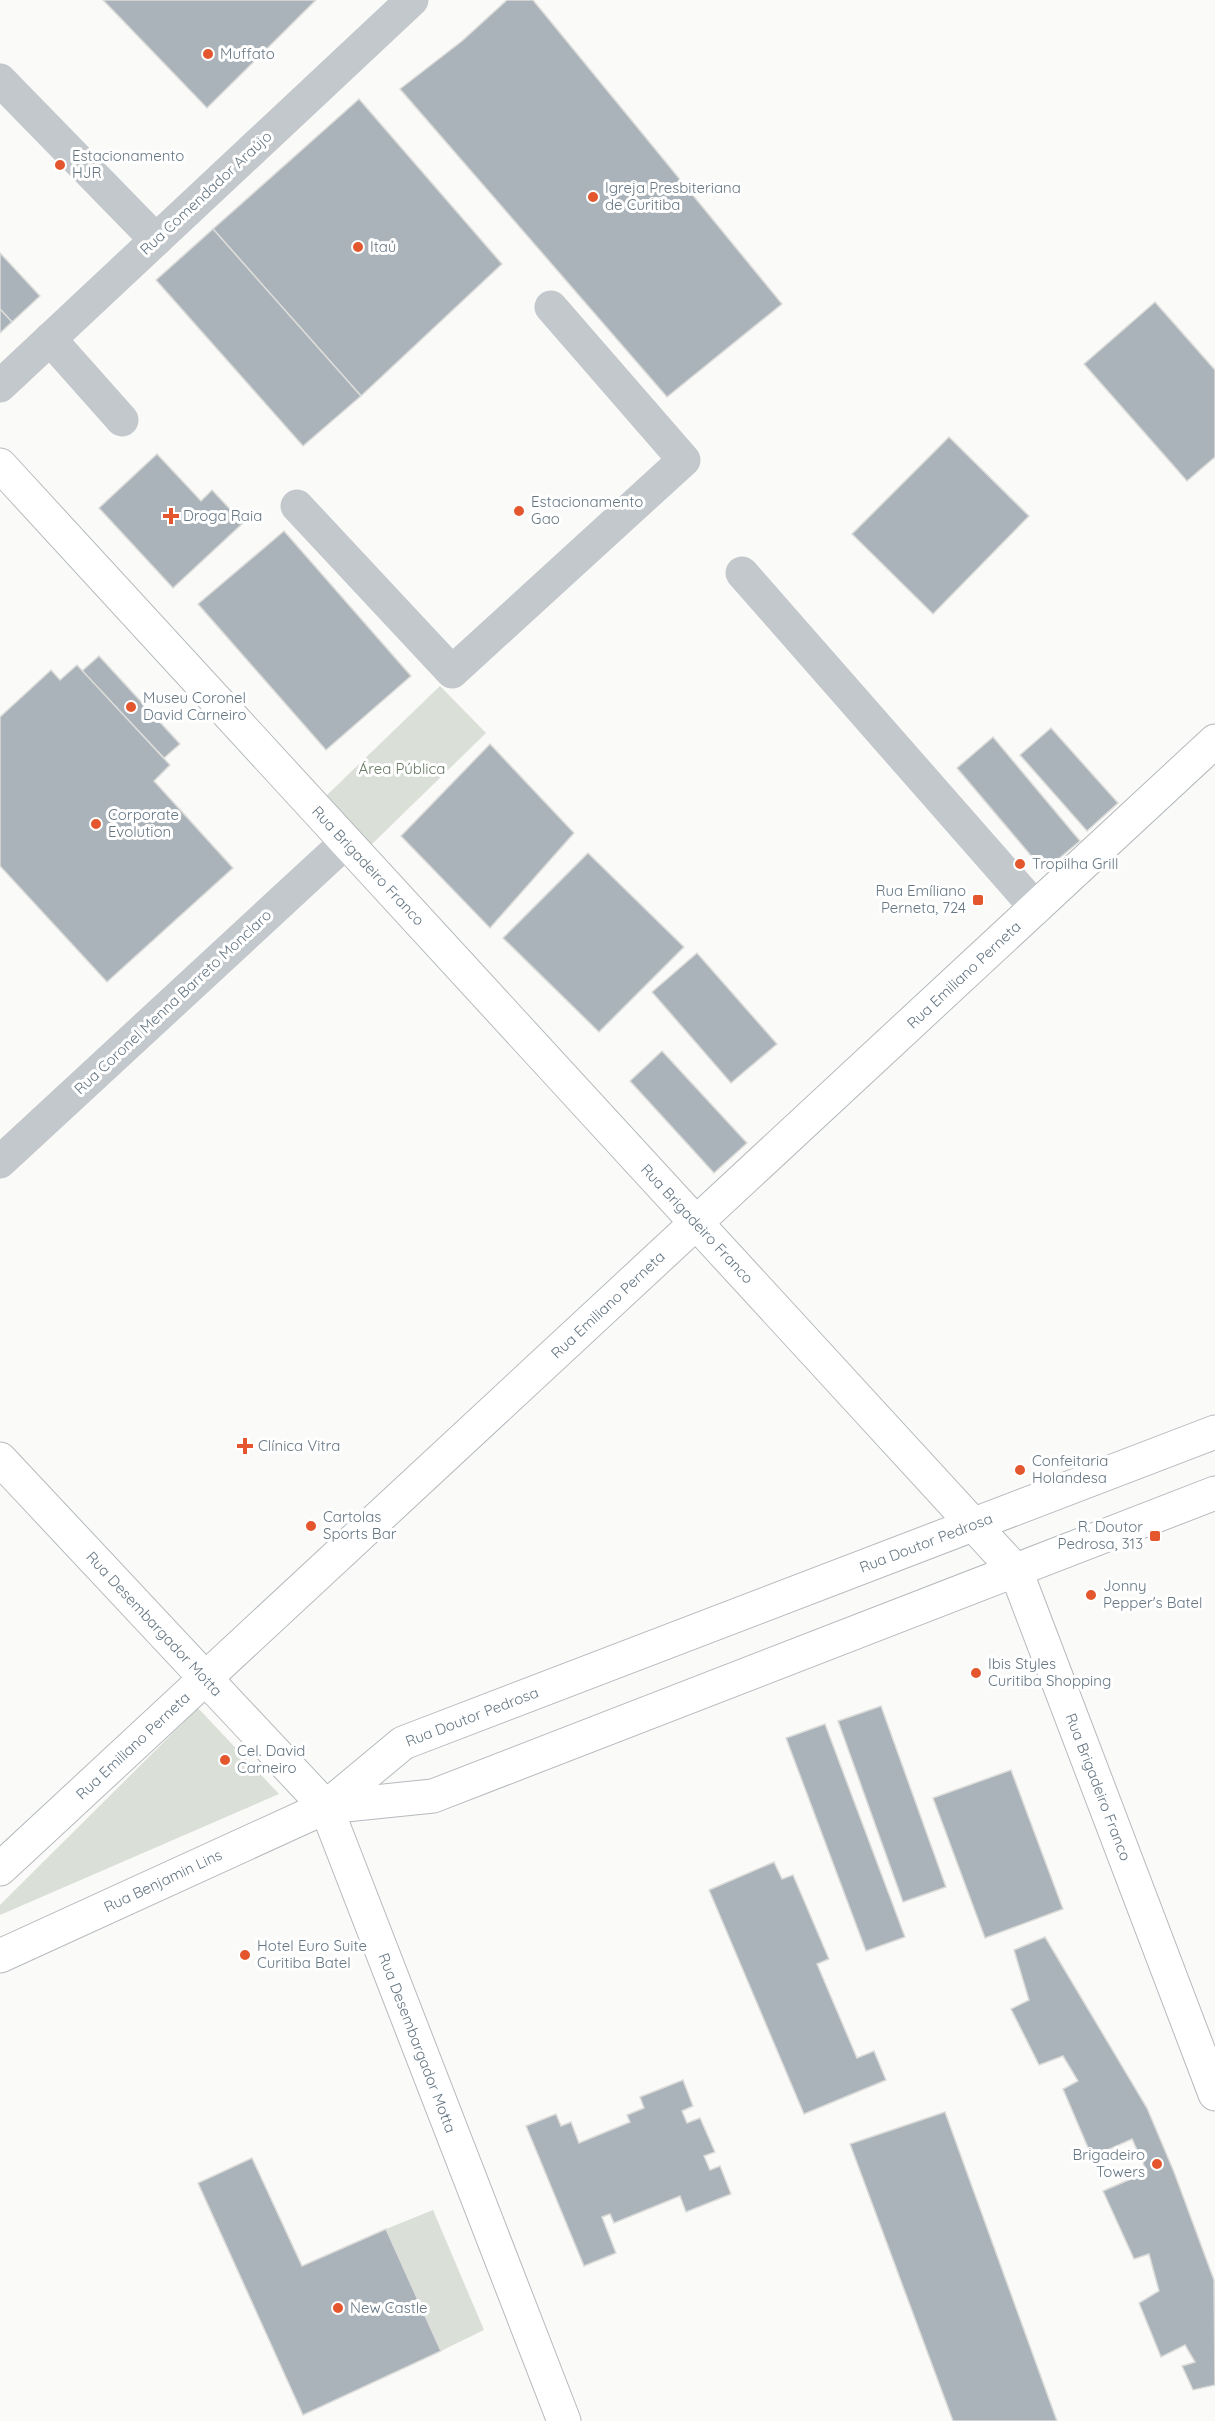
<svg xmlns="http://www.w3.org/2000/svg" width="1215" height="2421" font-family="Quicksand,sans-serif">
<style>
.green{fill:#dadfd7}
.building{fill:#aab3b9;stroke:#dcdcda;stroke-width:1.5}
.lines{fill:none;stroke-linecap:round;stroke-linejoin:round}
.major-casing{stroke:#b5babe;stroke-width:35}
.minor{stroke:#c3c8cc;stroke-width:33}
.major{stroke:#fff;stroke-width:33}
.poi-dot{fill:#e4572e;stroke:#fff;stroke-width:2}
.labels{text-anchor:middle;stroke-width:6;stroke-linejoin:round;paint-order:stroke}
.poi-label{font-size:15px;fill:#657683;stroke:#fff;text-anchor:start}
.street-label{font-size:15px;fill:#657683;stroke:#fff}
.park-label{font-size:15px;fill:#687a64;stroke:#fff}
</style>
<rect width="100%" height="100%" fill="#fafaf8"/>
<g class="green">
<polygon points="440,686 486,733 371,845 325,797"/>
<polygon points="198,1708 279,1794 0,1915 0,1905"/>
<polygon points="433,2210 484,2330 441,2351 386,2229"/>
</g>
<g class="building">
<polygon points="103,0 316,0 207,108"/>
<polygon points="507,0 533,0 782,304 667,397 400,89 462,41"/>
<polygon points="359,99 502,264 361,396 213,229"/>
<polygon points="213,229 361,396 303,446 156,280"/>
<polygon points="0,253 40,296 12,322 0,309"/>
<polygon points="1155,302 1215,370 1215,457 1187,481 1084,364"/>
<polygon points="0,309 12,322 0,333"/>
<polygon points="949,437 1029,516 933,614 852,534"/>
<polygon points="157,454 201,501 212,490 243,523 173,588 99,508"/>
<polygon points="284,531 411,676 326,750 198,604"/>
<polygon points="99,656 180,744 164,758 82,671"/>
<polygon points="77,665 170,765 154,781 233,868 107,982 0,866 0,717 51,670 60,680"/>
<polygon points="1051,728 1118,803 1087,831 1020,755"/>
<polygon points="993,737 1080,841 1044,871 957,768"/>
<polygon points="490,744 574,833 490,928 401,836"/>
<polygon points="588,853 684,947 599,1032 503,938"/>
<polygon points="697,953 777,1044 731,1083 652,992"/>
<polygon points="662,1051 747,1143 714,1173 630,1081"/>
<polygon points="881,1706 946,1887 903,1902 838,1721"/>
<polygon points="825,1724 905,1937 866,1951 786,1738"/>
<polygon points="1011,1770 1063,1909 985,1938 933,1798"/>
<polygon points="774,1862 782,1879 793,1875 829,1959 817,1964 857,2058 874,2051 886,2080 804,2114 709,1890"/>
<polygon points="1045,1937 1147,2108 1174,2172 1214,2280 1215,2385 1193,2390 1182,2366 1195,2362 1185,2345 1161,2357 1139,2303 1159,2291 1149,2254 1134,2259 1103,2191 1147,2172 1132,2139 1092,2157 1063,2089 1078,2081 1063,2056 1039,2065 1011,2009 1029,2000 1014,1950"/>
<polygon points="683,2080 693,2106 682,2111 687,2123 700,2118 715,2152 704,2156 710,2170 720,2166 731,2194 686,2212 680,2196 614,2223 610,2214 602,2217 616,2253 584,2266 526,2126 556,2114 561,2126 571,2122 579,2143 630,2122 627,2115 644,2108 640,2097"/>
<polygon points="945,2112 1057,2421 953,2421 850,2144"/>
<polygon points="252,2158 302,2266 386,2229 441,2351 303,2415 198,2183"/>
</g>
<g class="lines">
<defs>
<g id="major">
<polyline points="0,465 1016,1571 1215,2094"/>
<polyline points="0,1459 326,1807 564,2421"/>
<polyline points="326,1807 433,1796 1215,1493"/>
<polyline points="0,1869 1215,741"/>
<polyline points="0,1956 326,1807 403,1743 1215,1432"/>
</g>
</defs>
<use href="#major" class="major-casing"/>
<g class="minor">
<polyline points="0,80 156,240"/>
<polyline points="50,339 122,420"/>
<polyline points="0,386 412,0"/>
<polyline points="297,506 452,672 684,460 551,307"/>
<polyline points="742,573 1036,908"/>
<polyline points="0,1162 346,842"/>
</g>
<use href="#major" class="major"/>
</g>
<g class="poi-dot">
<circle cx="208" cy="54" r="6"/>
<circle cx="60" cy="165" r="6"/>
<circle cx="593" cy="197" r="6"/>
<circle cx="358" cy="247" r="6"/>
<circle cx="519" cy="511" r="6"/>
<path d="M168 507h6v6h6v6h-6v6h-6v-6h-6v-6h6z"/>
<circle cx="131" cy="707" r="6"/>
<circle cx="96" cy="824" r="6"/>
<circle cx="1020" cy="864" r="6"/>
<rect x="972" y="894" width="12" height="12" rx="3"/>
<path d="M242 1437h6v6h6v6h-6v6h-6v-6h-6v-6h6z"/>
<circle cx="1020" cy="1470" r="6"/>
<circle cx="311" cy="1526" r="6"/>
<rect x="1149" y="1530" width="12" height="12" rx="3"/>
<circle cx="1091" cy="1595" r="6"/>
<circle cx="976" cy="1673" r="6"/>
<circle cx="225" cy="1760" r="6"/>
<circle cx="245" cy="1955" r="6"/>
<circle cx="1157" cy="2164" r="6"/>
<circle cx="338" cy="2308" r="6"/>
</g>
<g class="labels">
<g class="poi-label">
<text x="220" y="59">Muffato</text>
<text x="72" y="161">Estacionamento<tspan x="72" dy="17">HJR</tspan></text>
<text x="605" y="193">Igreja Presbiteriana<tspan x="605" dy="17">de Curitiba</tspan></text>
<text x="370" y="252">Itaú</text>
<text x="531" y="507">Estacionamento<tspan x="531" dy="17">Gao</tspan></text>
<text x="183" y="521">Droga Raia</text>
<text x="143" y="703">Museu Coronel<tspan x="143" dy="17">David Carneiro</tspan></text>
<text x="108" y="820">Corporate<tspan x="108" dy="17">Evolution</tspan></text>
<text x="1032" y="869">Tropilha Grill</text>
<text x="966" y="896" text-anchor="end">Rua Emíliano<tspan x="966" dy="17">Perneta, 724</tspan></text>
<text x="258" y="1451">Clínica Vitra</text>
<text x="1032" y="1466">Confeitaria<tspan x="1032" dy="17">Holandesa</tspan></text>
<text x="323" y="1522">Cartolas<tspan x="323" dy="17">Sports Bar</tspan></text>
<text x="1143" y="1532" text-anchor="end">R. Doutor<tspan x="1143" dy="17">Pedrosa, 313</tspan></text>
<text x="1103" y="1591">Jonny<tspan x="1103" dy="17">Pepper's Batel</tspan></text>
<text x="988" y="1669">Ibis Styles<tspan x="988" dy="17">Curitiba Shopping</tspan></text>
<text x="237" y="1756">Cel. David<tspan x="237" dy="17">Carneiro</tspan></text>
<text x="257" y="1951">Hotel Euro Suite<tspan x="257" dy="17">Curitiba Batel</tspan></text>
<text x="1145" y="2160" text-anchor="end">Brigadeiro<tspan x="1145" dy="17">Towers</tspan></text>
<text x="350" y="2313">New Castle</text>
</g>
<g class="street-label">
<text transform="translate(206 193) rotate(-43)" y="5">Rua Comendador Araújo</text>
<text transform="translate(368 866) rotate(47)" y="5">Rua Brigadeiro Franco</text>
<text transform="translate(964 975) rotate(-43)" y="5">Rua Emiliano Perneta</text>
<text transform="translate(173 1002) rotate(-43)" y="5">Rua Coronel Menna Barreto Monclaro</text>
<text transform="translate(697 1224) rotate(47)" y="5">Rua Brigadeiro Franco</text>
<text transform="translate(608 1305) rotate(-43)" y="5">Rua Emiliano Perneta</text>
<text transform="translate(926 1543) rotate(-21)" y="5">Rua Doutor Pedrosa</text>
<text transform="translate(154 1624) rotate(47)" y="5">Rua Desembargador Motta</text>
<text transform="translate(472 1717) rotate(-21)" y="5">Rua Doutor Pedrosa</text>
<text transform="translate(133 1746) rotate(-43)" y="5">Rua Emiliano Perneta</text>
<text transform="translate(1098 1787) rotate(69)" y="5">Rua Brigadeiro Franco</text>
<text transform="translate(163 1881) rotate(-25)" y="5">Rua Benjamin Lins</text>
<text transform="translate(417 2043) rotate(69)" y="5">Rua Desembargador Motta</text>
</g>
<g class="park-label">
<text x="402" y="774">Área Pública</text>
</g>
</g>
</svg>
